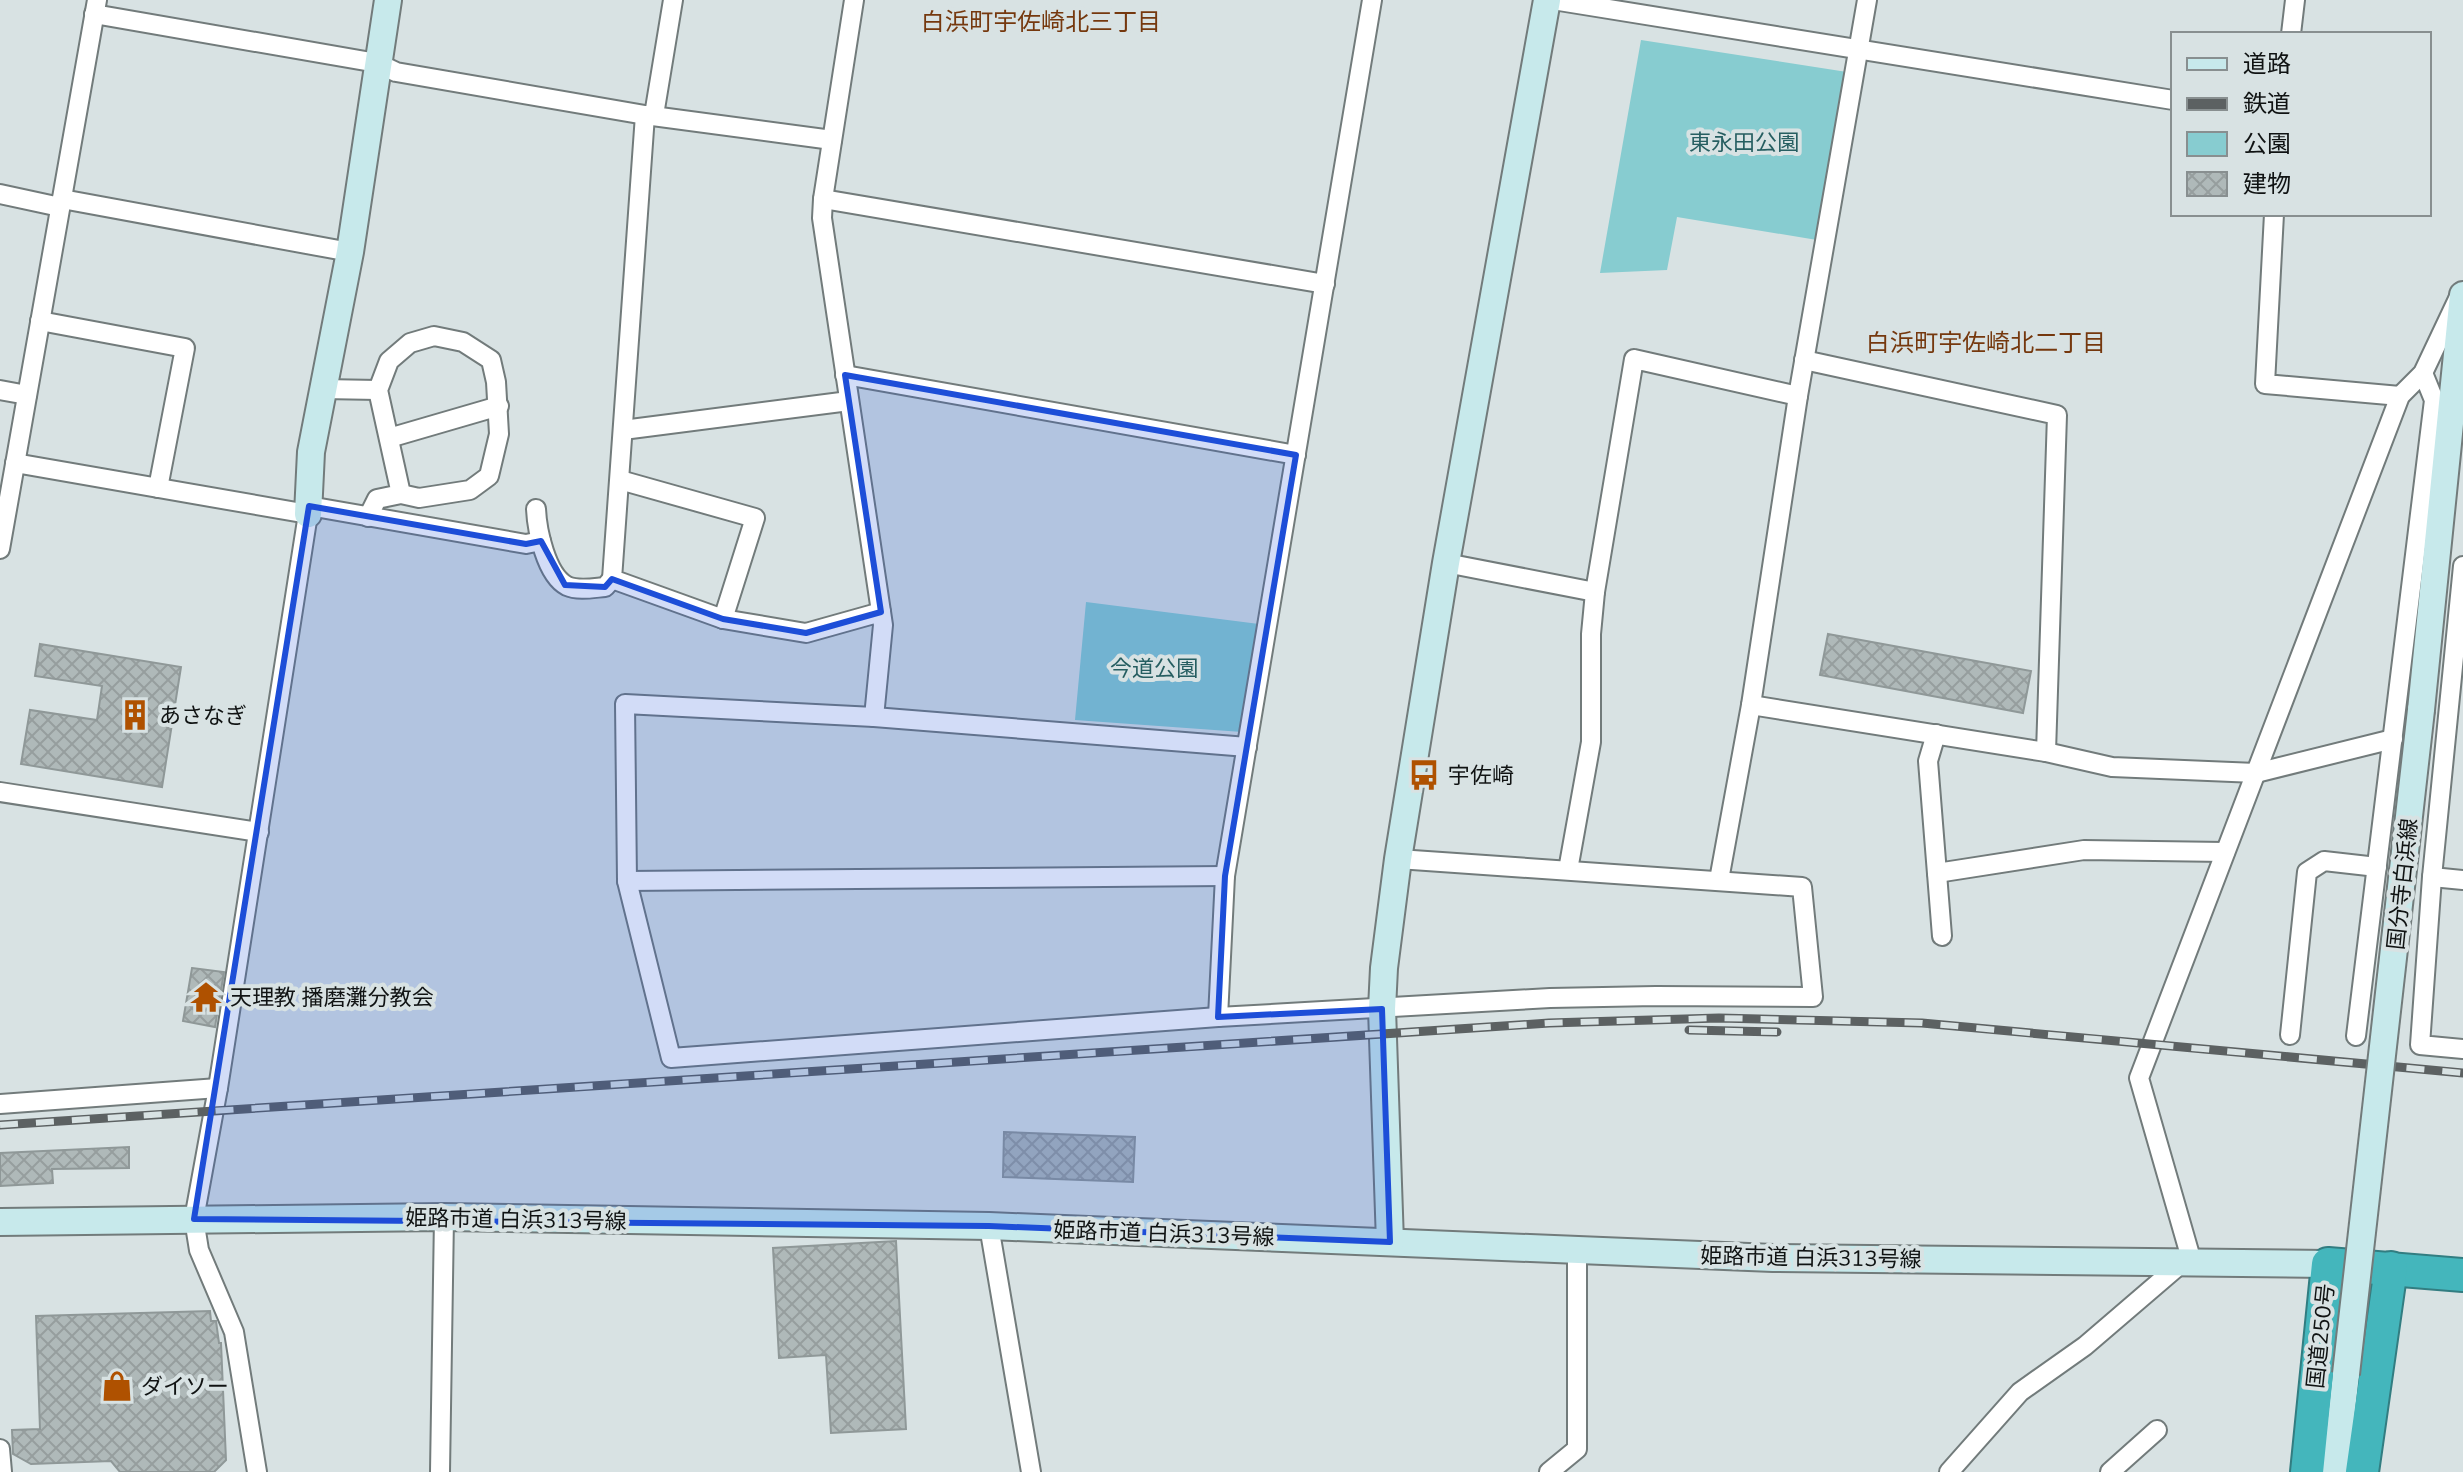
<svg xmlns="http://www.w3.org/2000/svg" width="2463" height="1472" font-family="'Nunito Sans','Noto Sans JP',sans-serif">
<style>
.park{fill:#87ccd0}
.building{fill:url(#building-cross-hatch);stroke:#8f9898;stroke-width:2}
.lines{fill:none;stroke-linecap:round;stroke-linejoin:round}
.street-casing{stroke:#727b7b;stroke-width:22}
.secondary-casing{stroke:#727b7b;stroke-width:30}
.highway-casing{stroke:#327d81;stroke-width:36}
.street{stroke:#fff;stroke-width:18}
.secondary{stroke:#c7e9eb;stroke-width:26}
.highway{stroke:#44b6bc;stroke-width:32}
.rail-casing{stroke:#5c6162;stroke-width:9}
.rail{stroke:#d8e2e3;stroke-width:6;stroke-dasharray:18;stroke-linecap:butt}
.secondary-bridge-casing{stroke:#727b7b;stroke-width:30;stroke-linecap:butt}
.secondary-bridge{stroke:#c7e9eb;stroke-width:26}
.marked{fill:#1d4ed8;fill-opacity:0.2;stroke:#1d4ed8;stroke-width:6;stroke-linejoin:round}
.labels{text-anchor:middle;stroke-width:8;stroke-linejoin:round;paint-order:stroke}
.park-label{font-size:22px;fill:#265e61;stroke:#d8e2e3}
.poi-label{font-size:22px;fill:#101313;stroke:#d8e2e3;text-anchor:start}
.street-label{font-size:22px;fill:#101313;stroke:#d8e2e3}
.neighbourhood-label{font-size:24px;fill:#75380e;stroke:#d8e2e3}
</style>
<defs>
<pattern id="building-cross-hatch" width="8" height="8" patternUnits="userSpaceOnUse" patternTransform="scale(2)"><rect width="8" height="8" fill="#afb9b9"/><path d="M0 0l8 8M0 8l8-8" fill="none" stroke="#969e9e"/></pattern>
</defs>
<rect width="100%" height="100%" fill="#d8e2e3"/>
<g class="park">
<polygon points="1641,40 1847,72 1817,240 1677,217 1667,270 1600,273"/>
<polygon points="1086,602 1259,624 1242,732 1075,720"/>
</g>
<g class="building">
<polygon points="1828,634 2031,671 2023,713 1820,675"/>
<polygon points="40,644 181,667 162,787 21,764 30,710 97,720 102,686 35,676"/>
<polygon points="192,968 224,972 215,1027 183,1021"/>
<polygon points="1004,1132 1135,1137 1133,1182 1003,1177"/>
<polygon points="129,1147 129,1168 52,1169 53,1183 0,1186 0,1153"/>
<polygon points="896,1241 906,1429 831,1433 826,1355 779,1358 773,1248"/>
<polygon points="210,1311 211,1321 216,1321 219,1343 221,1343 226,1460 214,1472 120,1472 111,1461 31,1464 13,1454 12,1430 40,1429 36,1316"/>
</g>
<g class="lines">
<defs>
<g id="street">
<polyline points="854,0 823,199 822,218 883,625 874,717"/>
<polyline points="1553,0 2173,100"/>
<polyline points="94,14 377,63 396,72 645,115 832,140"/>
<polyline points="2291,34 2295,0"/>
<polyline points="645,115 612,579 723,619 806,633 881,612"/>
<polyline points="654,115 673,0"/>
<polyline points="0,194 60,207"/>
<polyline points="62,199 350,252"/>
<polyline points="823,199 1325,284"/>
<polyline points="2274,214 2265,384 2400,396"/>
<polyline points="40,321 185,348 158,488"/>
<polyline points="1804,360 2057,415 2046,752"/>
<polyline points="845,375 1296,455"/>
<polyline points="323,389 378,390"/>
<polyline points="0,390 27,395"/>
<polyline points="623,430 849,401"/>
<polyline points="389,438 499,406"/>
<polyline points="15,463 308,514 218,1088 194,1219 199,1250 234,1332 257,1472"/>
<polyline points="620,480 755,518 723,619"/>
<polyline points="309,506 526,544 541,541"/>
<path d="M536 509C537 530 546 575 567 586 578 591 593 588 605 587L612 579"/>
<polyline points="368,517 377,499 401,494 419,498 470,490 489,476 499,434 496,382 491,360 463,342 434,336 410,343 389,361 378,390 401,494"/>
<polyline points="0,549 97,0"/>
<polyline points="1446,563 1595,592 1634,359 1798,396"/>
<polyline points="2463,566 2432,877 2420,1045 2463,1049"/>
<polyline points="1751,705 2046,752 2112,767 2256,773 2393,739"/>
<polyline points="1936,734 1928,761 1942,936"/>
<polyline points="1247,747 874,717 625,704 627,881 671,1058 1218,1017 1550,998 1656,996 1813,997 1802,887 1398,859"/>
<polyline points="0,792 259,832"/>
<polyline points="1568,870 1591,742 1591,634 1595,592"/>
<polyline points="1937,873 2084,850 2225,852"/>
<polyline points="2432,877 2463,880"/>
<polyline points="1719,880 1751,705 1798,396 1867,0"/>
<polyline points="627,881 1225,876"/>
<polyline points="1218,1017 1225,876 1372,0"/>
<polyline points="2290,1035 2307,872 2324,861 2377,867"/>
<polyline points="2356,1036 2434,400 2423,373"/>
<polyline points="0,1104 218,1088"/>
<polyline points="989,1226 1031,1472"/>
<polyline points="2192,1262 2139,1078 2400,396 2423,373 2458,299"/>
<polyline points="0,1449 2,1472"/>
<polyline points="440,1472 444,1217"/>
<polyline points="1549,1472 1577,1449 1577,1250"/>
<polyline points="1949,1472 2020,1392 2085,1346 2183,1262"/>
<polyline points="2110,1472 2157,1430"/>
</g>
<g id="secondary">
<polyline points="308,514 311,452 350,252 388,0"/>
<polyline points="2421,710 2463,295"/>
<polyline points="0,1222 444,1217 989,1226 1773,1258 2328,1264"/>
<polyline points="1390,1242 1382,1009 1384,968 1398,859 1446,563 1547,0"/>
<polyline points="2335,1472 2346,1374"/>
</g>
<g id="highway">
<polyline points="2307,1472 2328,1264 2463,1275"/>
<polyline points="2362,1472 2391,1268"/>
</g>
</defs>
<use href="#street" class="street-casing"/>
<use href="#secondary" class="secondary-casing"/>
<use href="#highway" class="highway-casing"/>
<use href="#street" class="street"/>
<use href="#secondary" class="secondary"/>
<use href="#highway" class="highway"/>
<defs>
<g id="rail">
<polyline points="1689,1030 1777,1032"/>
<polyline points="0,1125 1549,1023 1719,1018 1922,1023 2463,1073"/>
</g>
</defs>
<use href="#rail" class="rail-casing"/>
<use href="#rail" class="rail"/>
<defs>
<polyline id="secondary-bridge" points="2346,1374 2421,710"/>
</defs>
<use href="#secondary-bridge" class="secondary-bridge-casing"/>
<use href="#secondary-bridge" class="secondary-bridge"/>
</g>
<path class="marked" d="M845 375 1296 455 1225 876 1218 1017 1382 1009 1390 1242 989 1226 194 1219 309 506 526 544 541 541 565 585 605 587 612 579 723 619 806 633 881 612Z"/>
<defs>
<symbol id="building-bare" viewBox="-9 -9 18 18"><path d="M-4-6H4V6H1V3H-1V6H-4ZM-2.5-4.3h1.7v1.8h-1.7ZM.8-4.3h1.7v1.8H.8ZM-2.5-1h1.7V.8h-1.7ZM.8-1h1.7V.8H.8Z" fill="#af5100" stroke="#d8e2e3" stroke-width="2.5" paint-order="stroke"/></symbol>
<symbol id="bus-bare" viewBox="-9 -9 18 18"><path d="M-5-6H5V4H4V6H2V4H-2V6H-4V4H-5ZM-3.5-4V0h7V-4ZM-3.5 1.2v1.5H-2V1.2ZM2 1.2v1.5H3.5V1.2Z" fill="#af5100" stroke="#d8e2e3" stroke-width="2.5" paint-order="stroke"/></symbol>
<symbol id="temple-bare" viewBox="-9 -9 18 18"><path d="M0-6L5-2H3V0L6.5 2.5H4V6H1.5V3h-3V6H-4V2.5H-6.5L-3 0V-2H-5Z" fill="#af5100" stroke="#d8e2e3" stroke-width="2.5" paint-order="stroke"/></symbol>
<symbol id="shop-bare" viewBox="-9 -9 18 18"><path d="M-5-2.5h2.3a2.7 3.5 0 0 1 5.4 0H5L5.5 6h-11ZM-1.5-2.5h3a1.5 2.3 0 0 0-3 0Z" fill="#af5100" stroke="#d8e2e3" stroke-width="2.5" paint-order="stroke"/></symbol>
</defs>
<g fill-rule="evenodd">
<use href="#building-bare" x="113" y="693" width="44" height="44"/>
<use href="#bus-bare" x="1402" y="753" width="44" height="44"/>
<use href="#temple-bare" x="184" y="975" width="44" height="44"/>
<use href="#shop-bare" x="95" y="1364" width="44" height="44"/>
</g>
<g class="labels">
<g class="park-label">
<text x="1744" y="150">東永田公園</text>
<text x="1154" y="676">今道公園</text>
</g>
<g class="poi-label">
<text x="159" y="723">あさなぎ</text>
<text x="1448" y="783">宇佐崎</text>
<text x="230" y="1005">天理教 播磨灘分教会</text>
<text x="141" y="1394">ダイソー</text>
</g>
<g class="street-label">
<text transform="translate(2402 884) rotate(-84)" y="8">国分寺白浜線</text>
<text transform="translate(516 1219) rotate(1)" y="8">姫路市道 白浜313号線</text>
<text transform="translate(1164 1233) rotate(2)" y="8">姫路市道 白浜313号線</text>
<text transform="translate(1811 1257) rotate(1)" y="8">姫路市道 白浜313号線</text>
<text transform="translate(2320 1336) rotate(-84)" y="8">国道250号</text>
</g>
<g class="neighbourhood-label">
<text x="1041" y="30">白浜町宇佐崎北三丁目</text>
<text x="1986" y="351">白浜町宇佐崎北二丁目</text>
</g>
</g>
<rect x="2171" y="32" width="260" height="184" fill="#d8e2e3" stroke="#888f90" stroke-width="2"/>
<rect x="2187" y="58" width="40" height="12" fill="#c7e9eb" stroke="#888f90" stroke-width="2"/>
<text x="2243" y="72" font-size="24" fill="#101313">道路</text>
<rect x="2187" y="98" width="40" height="12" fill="#5c6162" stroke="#888f90" stroke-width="2"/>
<text x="2243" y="112" font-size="24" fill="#101313">鉄道</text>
<rect x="2187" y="132" width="40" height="24" fill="#87ccd0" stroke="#888f90" stroke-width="2"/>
<text x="2243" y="152" font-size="24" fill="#101313">公園</text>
<rect x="2187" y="172" width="40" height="24" fill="url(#building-cross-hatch)" stroke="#888f90" stroke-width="2"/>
<text x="2243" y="192" font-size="24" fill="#101313">建物</text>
</svg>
